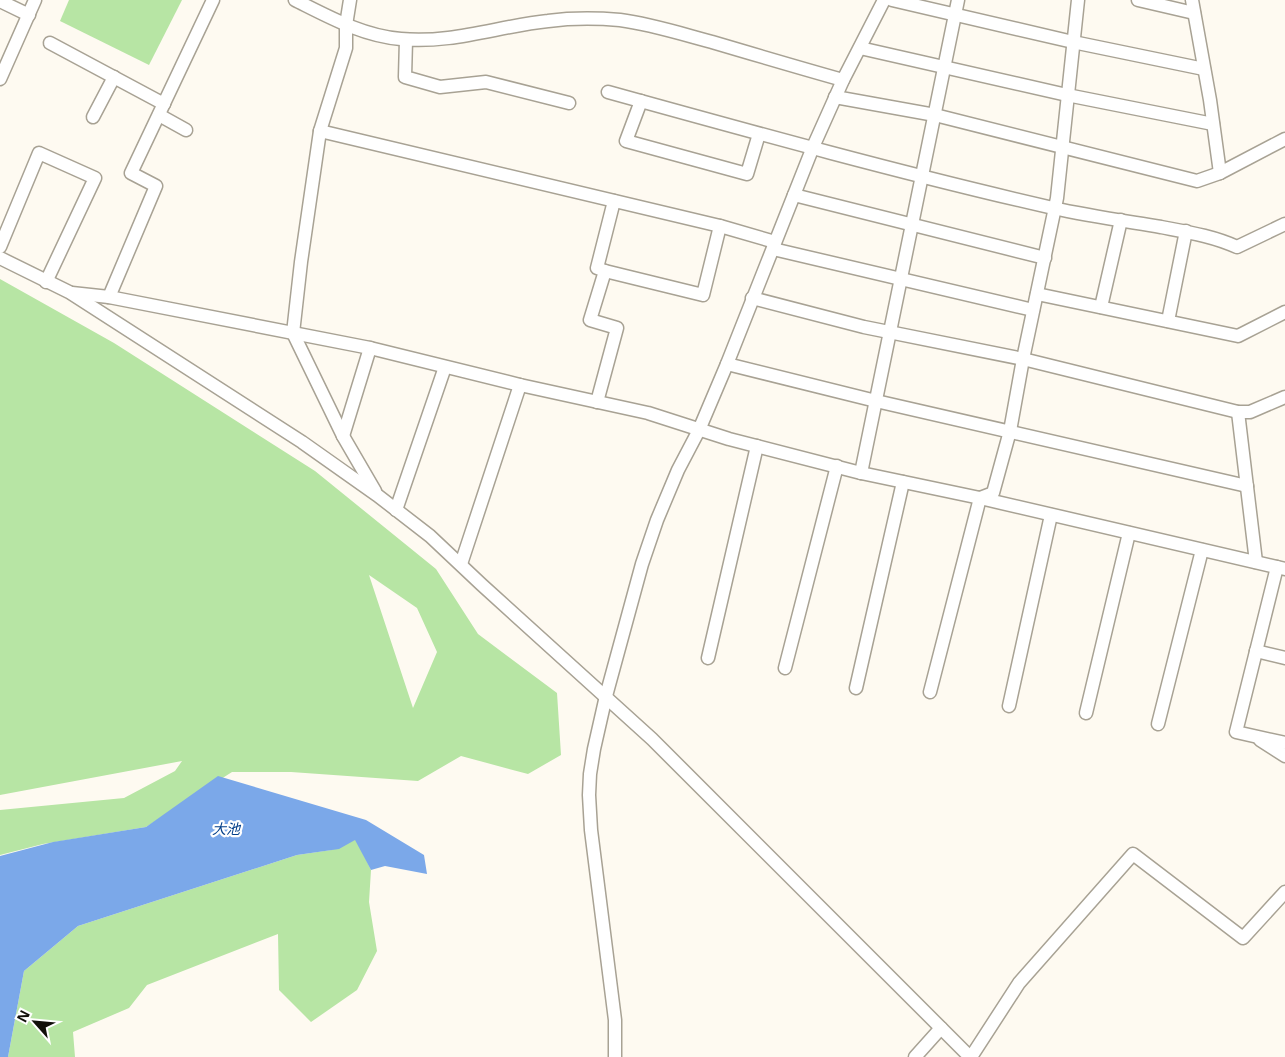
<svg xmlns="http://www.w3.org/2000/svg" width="1285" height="1057" font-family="'Open Sans','Noto Sans JP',sans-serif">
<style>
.green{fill:#b7e5a4;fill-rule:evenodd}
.water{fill:#7ba8e9}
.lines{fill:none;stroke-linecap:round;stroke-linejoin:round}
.minor-casing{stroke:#a8a294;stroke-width:15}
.minor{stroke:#fff;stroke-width:12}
.labels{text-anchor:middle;stroke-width:4.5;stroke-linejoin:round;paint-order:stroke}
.water-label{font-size:14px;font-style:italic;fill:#023e89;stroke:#fff}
</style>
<rect width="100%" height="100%" fill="#fefaf1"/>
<g class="green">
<polygon points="69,0 182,0 149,65 60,21"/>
<path d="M0 279 114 343 315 471 436 569 478 634 557 693 561 755 528 774 461 756 418 781 291 772H232L146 827 43 844 0 855V810L124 798 175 771 182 761 0 795ZM369 575 417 608 437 652 413 708Z"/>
<polygon points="356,839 371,870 369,902 377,951 357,990 311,1022 279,990 278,934 147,985 129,1008 73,1032 75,1057 8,1057 24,971 78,926 297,855 331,850"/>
</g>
<polygon class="water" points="218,776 366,820 424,855 427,874 385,866 371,870 355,840 339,849 297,855 78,926 24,971 8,1057 0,1057 0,856 53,842 146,827"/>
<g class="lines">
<defs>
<g id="minor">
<path d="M295 0C329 17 363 36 401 39 451 44 499 26 548 21 571 18 596 18 620 20 651 24 682 34 712 42 756 55 800 68 843 80"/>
<polyline points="350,0 346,25 346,48 320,131 301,262 293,333 343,436 375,491"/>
<polyline points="892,0 1073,42 1204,69"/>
<polyline points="1138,0 1194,13"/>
<polyline points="1192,0 1210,100 1220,173"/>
<polyline points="0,1 29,15"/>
<polyline points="406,40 405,77 440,87 486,82 569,103"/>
<polyline points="50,43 164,104"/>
<polyline points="860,48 1067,95 1213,124"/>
<polyline points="0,79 35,0"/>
<path d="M608 92C756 133 904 174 1053 208 1089 216 1125 221 1161 227 1187 232 1213 236 1237 247L1285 224"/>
<polyline points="835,97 935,115 1197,181 1220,173 1285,139"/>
<polyline points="641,101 626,141 747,174 759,134"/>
<polyline points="159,115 186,130"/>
<polyline points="93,117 114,77"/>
<polyline points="320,131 720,226 775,242"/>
<polyline points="794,195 1045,258"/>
<polyline points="0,247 39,153 95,178 46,282"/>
<polyline points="773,249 1033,310"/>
<polyline points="0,258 69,292 302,442 377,495 430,536 482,585 652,739 970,1057"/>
<polyline points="605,271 703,295 720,226"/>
<polyline points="72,293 109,297 370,348 520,385 648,413 729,439 861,473 980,498 1285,569"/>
<polyline points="1037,294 1238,336 1285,312"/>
<polyline points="109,297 156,186 131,173 213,0"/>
<polyline points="752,298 864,327 1023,359 1238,412 1250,412 1285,397"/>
<polyline points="1101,307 1121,220"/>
<polyline points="1168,321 1186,231"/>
<polyline points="727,364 876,401 1247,486"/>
<polyline points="597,402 617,328 590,320 605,271 597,268 614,201"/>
<polyline points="1238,412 1256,562"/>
<polyline points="343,436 370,348"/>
<polyline points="861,473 958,0"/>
<polyline points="980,498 993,493 1010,431 1023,359 1057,198 1078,0"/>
<polyline points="396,510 445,367"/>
<polyline points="461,564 520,385"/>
<polyline points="1277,567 1236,732 1285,743"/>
<polyline points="1256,651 1285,658"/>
<polyline points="708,658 757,446"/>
<polyline points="785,668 837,466"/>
<polyline points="856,688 903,482"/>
<polyline points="930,692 980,498"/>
<polyline points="1009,706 1051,515"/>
<polyline points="1086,713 1129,533"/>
<polyline points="1158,724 1202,550"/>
<polyline points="1260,740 1285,756"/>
<polyline points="615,1057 615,1020 591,830 589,795 590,774 594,749 606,696 642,564 657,520 678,470 699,430 727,364 813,147 843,80 884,0"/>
<polyline points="915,1057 941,1028"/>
<polyline points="971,1057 1019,983 1133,854 1243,938 1285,892"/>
</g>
</defs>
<use href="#minor" class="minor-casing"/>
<use href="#minor" class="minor"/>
</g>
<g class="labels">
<g class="water-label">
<text x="226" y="834">大池</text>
</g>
</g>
<g transform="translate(35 1022) rotate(297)" stroke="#ffffff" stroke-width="4" paint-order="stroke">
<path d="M0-4L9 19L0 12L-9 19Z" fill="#110f0a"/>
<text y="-8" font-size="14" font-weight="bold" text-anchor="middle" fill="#110f0a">N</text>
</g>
</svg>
